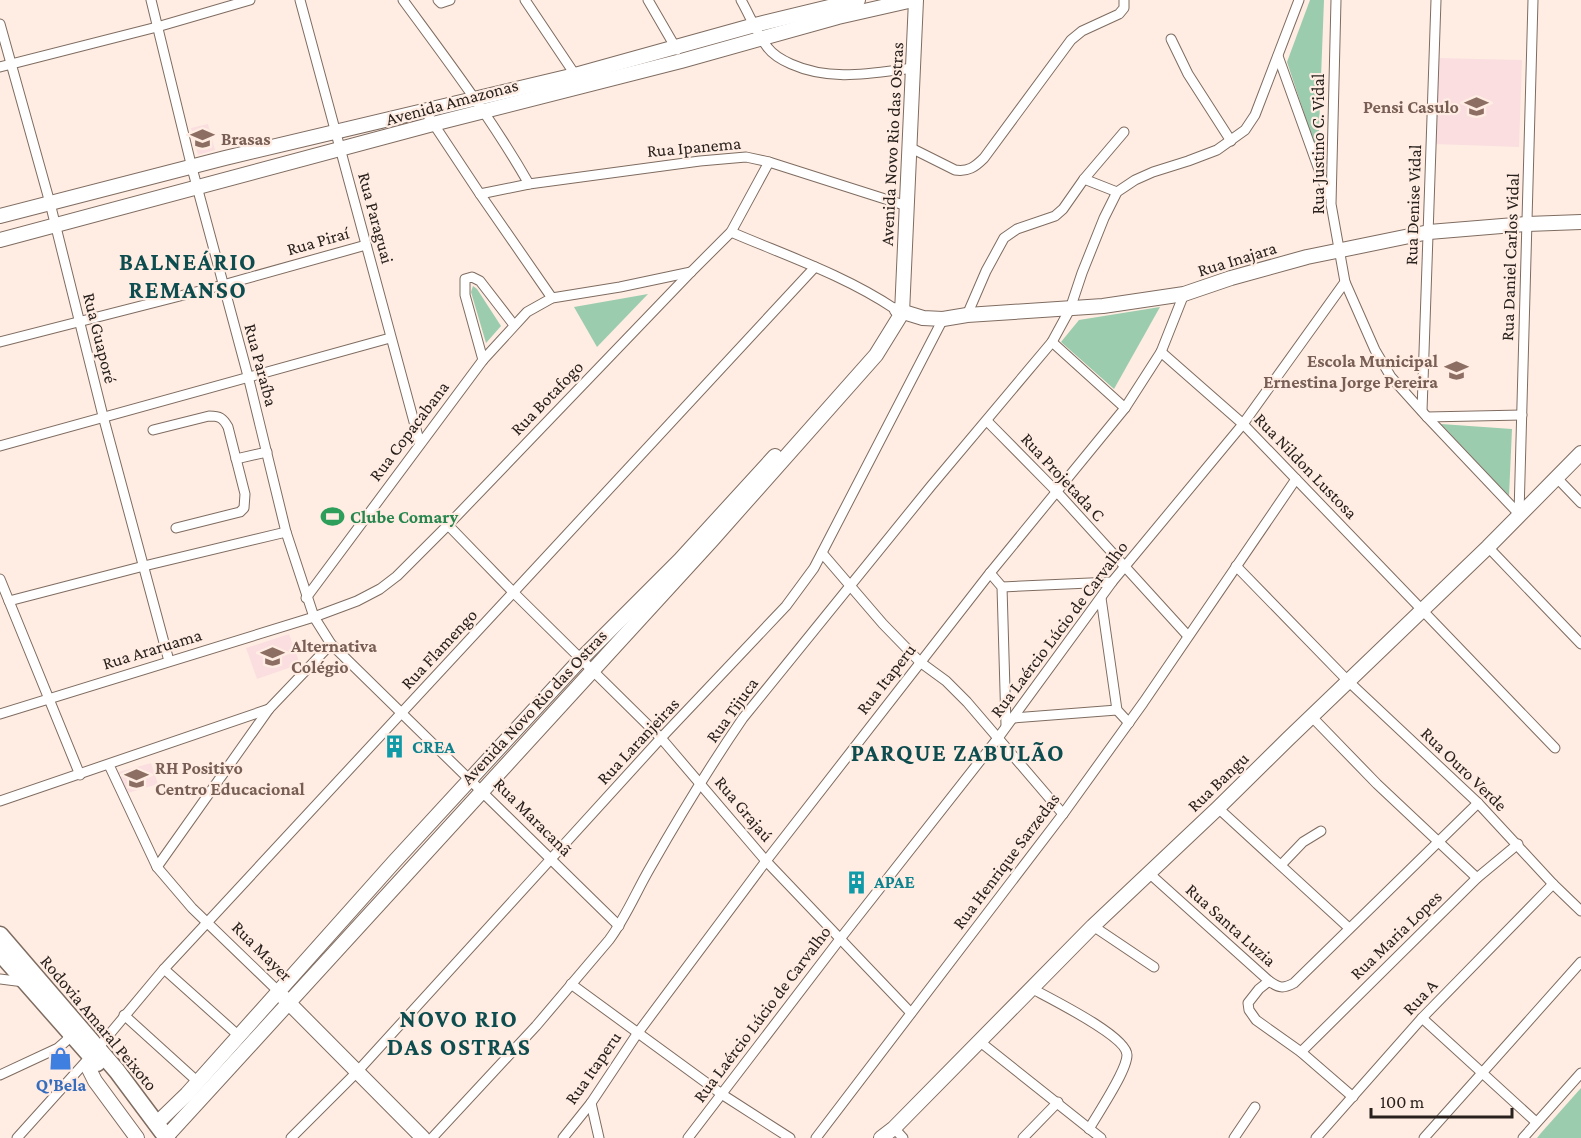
<svg xmlns="http://www.w3.org/2000/svg" width="1581" height="1138" font-family="'Crimson Pro',serif">
<style>
.education{fill:#fbdfe0}
.green{fill:#9bccae}
.lines{fill:none;stroke-linecap:round;stroke-linejoin:round}
.street-casing{stroke:#7f6c61;stroke-width:11}
.secondary-casing{stroke:#7f6c61;stroke-width:16}
.highway-casing{stroke:#7f6c61;stroke-width:19}
.street{stroke:#fff;stroke-width:9}
.secondary{stroke:#fff;stroke-width:14}
.highway{stroke:#fff;stroke-width:16}
.labels{text-anchor:middle;stroke-width:4.5;stroke-linejoin:round;paint-order:stroke}
.street-label{font-size:18px;fill:#29211d;stroke:#ffede3}
.education-label{font-size:18px;font-weight:bold;fill:#785e54;stroke:#ffede3;text-anchor:start}
.leisure-label{font-size:18px;font-weight:bold;fill:#27864d;stroke:#ffede3;text-anchor:start}
.culture-label{font-size:18px;font-weight:bold;fill:#0d838f;stroke:#ffede3;text-anchor:start}
.shop-label{font-size:18px;font-weight:bold;fill:#366cbe;stroke:#ffede3}
.district-label{font-size:24px;font-weight:bold;letter-spacing:1.5px;fill:#0e4d4f;stroke:#ffede3}
</style>
<rect width="100%" height="100%" fill="#ffede3"/>
<g class="education">
<polygon points="1436,58 1522,60 1519,147 1433,144"/>
<polygon points="208,124 215,150 198,155 191,128"/>
<polygon points="289,634 300,664 257,679 246,648"/>
<polygon points="151,763 158,784 125,794 115,773"/>
</g>
<g class="green">
<polygon points="1310,0 1324,0 1318,155 1287,62"/>
<polygon points="473,286 477,289 501,326 486,343 471,292"/>
<polygon points="648,294 597,347 574,307"/>
<polygon points="1160,307 1114,389 1061,342 1079,320"/>
<polygon points="1441,424 1512,429 1509,496"/>
<polygon points="1581,1088 1581,1138 1537,1138 1541,1133"/>
</g>
<g class="lines">
<defs>
<g id="street">
<polyline points="151,0 192,168 248,376 286,532 314,617 331,644 619,926"/>
<polyline points="300,0 420,444"/>
<path d="M403 0C447 60 492 119 529 184"/>
<polyline points="438,0 441,3 450,0"/>
<polyline points="525,0 578,79"/>
<polyline points="648,0 677,50"/>
<path d="M741 0C750 16 757 34 768 48 774 56 782 60 791 64 831 82 872 73 914 68"/>
<polyline points="1336,0 1331,204 1345,282 1375,350 1391,377 1427,417 1519,514"/>
<polyline points="0,24 50,203 103,416 169,661"/>
<polyline points="1171,39 1188,74 1231,141"/>
<polyline points="1278,56 1328,195"/>
<polyline points="0,67 157,27 250,0"/>
<polyline points="425,111 480,194 552,298"/>
<path d="M909 147 955 170C968 172 975 167 984 158L1071 40 1082 31 1119 14 1124 8V0"/>
<polyline points="1084,179 1117,192"/>
<polyline points="480,194 529,184 700,161 746,157 769,162 907,206"/>
<path d="M731 232C787 256 844 275 895 309"/>
<polyline points="967,315 986,271 1004,238 1017,229 1055,216 1063,209 1084,179 1124,132"/>
<polyline points="0,342 223,285 366,245"/>
<polyline points="1052,342 1125,408"/>
<polyline points="1161,352 1243,424 1555,748"/>
<polyline points="483,360 465,295 465,279 472,277 480,281 514,325"/>
<polyline points="1422,411 1436,0"/>
<polyline points="1427,417 1522,415"/>
<polyline points="987,421 1057,492 1188,636"/>
<path d="M153 430 209 416C220 416 223 418 228 427L245 494 244 508 240 512 176 528"/>
<polyline points="0,446 390,338"/>
<polyline points="236,459 267,452"/>
<polyline points="1556,477 1581,503"/>
<polyline points="1519,514 1533,0"/>
<polyline points="448,525 514,593 661,738 766,861 911,1013"/>
<polyline points="1488,547 1581,644"/>
<polyline points="822,553 883,624 920,662 946,681 967,702 1063,814"/>
<polyline points="1236,566 1348,681 1478,803 1553,884 1581,911"/>
<polyline points="990,573 1002,587 1006,725"/>
<polyline points="0,579 80,775"/>
<polyline points="1002,587 1112,582"/>
<polyline points="306,598 483,360 527,312 552,298 620,287 691,272"/>
<polyline points="1101,598 1117,710 1129,723"/>
<polyline points="9,601 144,566 286,532"/>
<polyline points="0,714 314,617 357,601 380,589 397,576 448,525 691,272 731,232 769,162"/>
<polyline points="1312,717 1377,784 1477,878"/>
<polyline points="1013,718 1117,710"/>
<polyline points="109,765 157,867 192,908 279,992"/>
<polyline points="0,801 269,709"/>
<polyline points="1218,808 1349,928"/>
<polyline points="1281,865 1303,842 1321,831"/>
<polyline points="157,867 269,709 331,644"/>
<polyline points="1150,874 1269,981 1259,989 1248,1003 1249,1010 1256,1020 1301,1052 1353,1097"/>
<polyline points="1093,926 1154,967"/>
<polyline points="164,969 239,1036"/>
<polyline points="0,979 24,982"/>
<path d="M1269 981C1279 988 1283 989 1294 983L1478 803"/>
<polyline points="571,984 723,1095 790,1138"/>
<path d="M1031 988C1049 998 1127 1036 1127 1055 1127 1071 1098 1113 1089 1129"/>
<polyline points="124,1015 198,1082"/>
<polyline points="1422,1018 1536,1122"/>
<polyline points="979,1041 1101,1138"/>
<polyline points="1301,1052 1477,878 1518,844"/>
<polyline points="0,1075 58,1048 66,1041 73,1030"/>
<polyline points="591,1103 599,1138"/>
<polyline points="894,1128 903,1138"/>
<polyline points="17,1138 98,1048 164,969 815,267"/>
<polyline points="291,1138 356,1073 661,738 786,606 814,568 943,319"/>
<path d="M432 1138 536 1026 609 940C626 917 636 892 650 868 679 817 710 766 743 718L931 486 1052 342 1070 309 1082 273 1104 218 1117 192 1135 180 1153 172 1188 161 1217 150 1245 130 1255 115 1299 0"/>
<polyline points="563,1138 591,1103 637,1034 766,861 990,573 1125,408 1161,352 1184,294"/>
<polyline points="688,1138 840,939 998,738 1112,582 1243,424 1345,282"/>
<polyline points="816,1138 1063,814 1143,703 1296,479"/>
<polyline points="1023,1138 1058,1102"/>
<polyline points="1234,1138 1255,1107"/>
<polyline points="1316,1138 1422,1018 1553,884"/>
<polyline points="1424,1138 1581,962"/>
<polyline points="1523,1138 1581,1073"/>
</g>
<g id="secondary">
<polyline points="0,216 225,158 575,75 755,25 858,0"/>
<polyline points="0,240 433,124 681,61 838,17 913,0"/>
<polyline points="897,310 923,318 943,319 967,315 1103,306 1184,294 1231,278 1307,257 1429,232 1527,224 1581,222"/>
<polyline points="283,997 423,1138"/>
<polyline points="91,1056 89,1069 95,1081 137,1138"/>
<polyline points="156,1124 187,1094 394,862 581,659 680,560 775,456"/>
<polyline points="166,1137 712,540 876,355 902,313 916,0"/>
<polyline points="881,1138 894,1128 1093,926 1218,808 1288,739 1488,547 1581,453"/>
</g>
<g id="highway">
<polyline points="0,935 117,1071 167,1138"/>
<polyline points="0,953 97,1063"/>
</g>
</defs>
<use href="#street" class="street-casing"/>
<use href="#secondary" class="secondary-casing"/>
<use href="#highway" class="highway-casing"/>
<use href="#street" class="street"/>
<use href="#secondary" class="secondary"/>
<use href="#highway" class="highway"/>
</g>
<defs>
<symbol id="school-bare" viewBox="-9 -9 18 18"><path d="M0-5L7-2L0 1L-7-2ZM-4 1L0 2.5L4 1V4Q0 6-4 4Z" fill="#8d6e63" stroke="#ffede3" stroke-width="2.5" paint-order="stroke"/></symbol>
<symbol id="stadium-bare" viewBox="-9 -9 18 18"><path d="M0-5a6.5 5 0 1 0 0 10a6.5 5 0 1 0 0-10ZM-3.5-1.8h7v3.6h-7Z" fill="#2e9e5b" stroke="#ffede3" stroke-width="2.5" paint-order="stroke"/></symbol>
<symbol id="building-bare" viewBox="-9 -9 18 18"><path d="M-4-6H4V6H1V3H-1V6H-4ZM-2.5-4.3h1.7v1.8h-1.7ZM.8-4.3h1.7v1.8H.8ZM-2.5-1h1.7V.8h-1.7ZM.8-1h1.7V.8H.8Z" fill="#0f9aa8" stroke="#ffede3" stroke-width="2.5" paint-order="stroke"/></symbol>
<symbol id="shop-bare" viewBox="-9 -9 18 18"><path d="M-5-2.5h2.3a2.7 3.5 0 0 1 5.4 0H5L5.5 6h-11ZM-1.5-2.5h3a1.5 2.3 0 0 0-3 0Z" fill="#3f7fe0" stroke="#ffede3" stroke-width="2.5" paint-order="stroke"/></symbol>
</defs>
<g fill-rule="evenodd">
<use href="#school-bare" x="1460" y="90" width="33" height="33"/>
<use href="#school-bare" x="186" y="122" width="33" height="33"/>
<use href="#school-bare" x="1440" y="354" width="33" height="33"/>
<use href="#stadium-bare" x="316" y="500" width="33" height="33"/>
<use href="#school-bare" x="256" y="640" width="33" height="33"/>
<use href="#building-bare" x="378" y="730" width="33" height="33"/>
<use href="#school-bare" x="120" y="762" width="33" height="33"/>
<use href="#building-bare" x="840" y="866" width="33" height="33"/>
<use href="#shop-bare" x="44" y="1042" width="33" height="33"/>
</g>
<g class="labels">
<g class="street-label">
<text transform="translate(452 102) rotate(-15)" y="6">Avenida Amazonas</text>
<text transform="translate(892 144) rotate(-87)" y="6">Avenida Novo Rio das Ostras</text>
<text transform="translate(1318 144) rotate(-90)" y="6">Rua Justino C. Vidal</text>
<text transform="translate(694 147) rotate(-5)" y="6">Rua Ipanema</text>
<text transform="translate(1413 205) rotate(-88)" y="6">Rua Denise Vidal</text>
<text transform="translate(376 218) rotate(75)" y="6">Rua Paraguai</text>
<text transform="translate(318 241) rotate(-16)" y="6">Rua Piraí</text>
<text transform="translate(1510 257) rotate(-88)" y="6">Rua Daniel Carlos Vidal</text>
<text transform="translate(1237 259) rotate(-17)" y="6">Rua Inajara</text>
<text transform="translate(100 338) rotate(76)" y="6">Rua Guaporé</text>
<text transform="translate(261 365) rotate(75)" y="6">Rua Paraíba</text>
<text transform="translate(547 398) rotate(-46)" y="6">Rua Botafogo</text>
<text transform="translate(409 431) rotate(-53)" y="6">Rua Copacabana</text>
<text transform="translate(1306 466) rotate(46)" y="6">Rua Nildon Lustosa</text>
<text transform="translate(1063 477) rotate(47)" y="6">Rua Projetada C</text>
<text transform="translate(1059 629) rotate(-53)" y="6">Rua Laércio Lúcio de Carvalho</text>
<text transform="translate(152 649) rotate(-17)" y="6">Rua Araruama</text>
<text transform="translate(439 649) rotate(-47)" y="6">Rua Flamengo</text>
<text transform="translate(886 679) rotate(-52)" y="6">Rua Itaperu</text>
<text transform="translate(534 707) rotate(-47)" y="6">Avenida Novo Rio das Ostras</text>
<text transform="translate(732 710) rotate(-54)" y="6">Rua Tijuca</text>
<text transform="translate(638 741) rotate(-47)" y="6">Rua Laranjeiras</text>
<text transform="translate(1464 769) rotate(44)" y="6">Rua Ouro Verde</text>
<text transform="translate(1218 782) rotate(-44)" y="6">Rua Bangu</text>
<text transform="translate(744 809) rotate(50)" y="6">Rua Grajaú</text>
<text transform="translate(533 817) rotate(45)" y="6">Rua Maracanã</text>
<text transform="translate(1006 861) rotate(-53)" y="6">Rua Henrique Sarzedas</text>
<text transform="translate(1231 925) rotate(42)" y="6">Rua Santa Luzia</text>
<text transform="translate(1396 935) rotate(-44)" y="6">Rua Maria Lopes</text>
<text transform="translate(262 951) rotate(45)" y="6">Rua Mayer</text>
<text transform="translate(1420 997) rotate(-47)" y="6">Rua A</text>
<text transform="translate(762 1014) rotate(-53)" y="6">Rua Laércio Lúcio de Carvalho</text>
<text transform="translate(99 1023) rotate(50)" y="6">Rodovia Amaral Peixoto</text>
<text transform="translate(593 1068) rotate(-55)" y="6">Rua Itaperu</text>
</g>
<g class="education-label">
<text x="1459" y="113" text-anchor="end">Pensi Casulo</text>
<text x="221" y="145">Brasas</text>
<text x="1438" y="367" text-anchor="end">Escola Municipal<tspan x="1438" dy="21">Ernestina Jorge Pereira</tspan></text>
<text x="291" y="652">Alternativa<tspan x="291" dy="21">Colégio</tspan></text>
<text x="155" y="774">RH Positivo<tspan x="155" dy="21">Centro Educacional</tspan></text>
</g>
<g class="leisure-label">
<text x="350" y="523">Clube Comary</text>
</g>
<g class="culture-label">
<text x="412" y="753">CREA</text>
<text x="874" y="888">APAE</text>
</g>
<g class="shop-label">
<text x="61" y="1091">Q'Bela</text>
</g>
<g class="district-label">
<text x="188" y="270">BALNEÁRIO<tspan x="188" dy="28">REMANSO</tspan></text>
<text x="958" y="761">PARQUE ZABULÃO</text>
<text x="459" y="1027">NOVO RIO<tspan x="459" dy="28">DAS OSTRAS</tspan></text>
</g>
</g>
<path d="M1371 1108v9h141v-9" fill="none" stroke="#29211d" stroke-width="3"/>
<text x="1380" y="1108" font-size="18" fill="#29211d" stroke="#ffede3" stroke-width="4.5" paint-order="stroke">100 m</text>
</svg>
